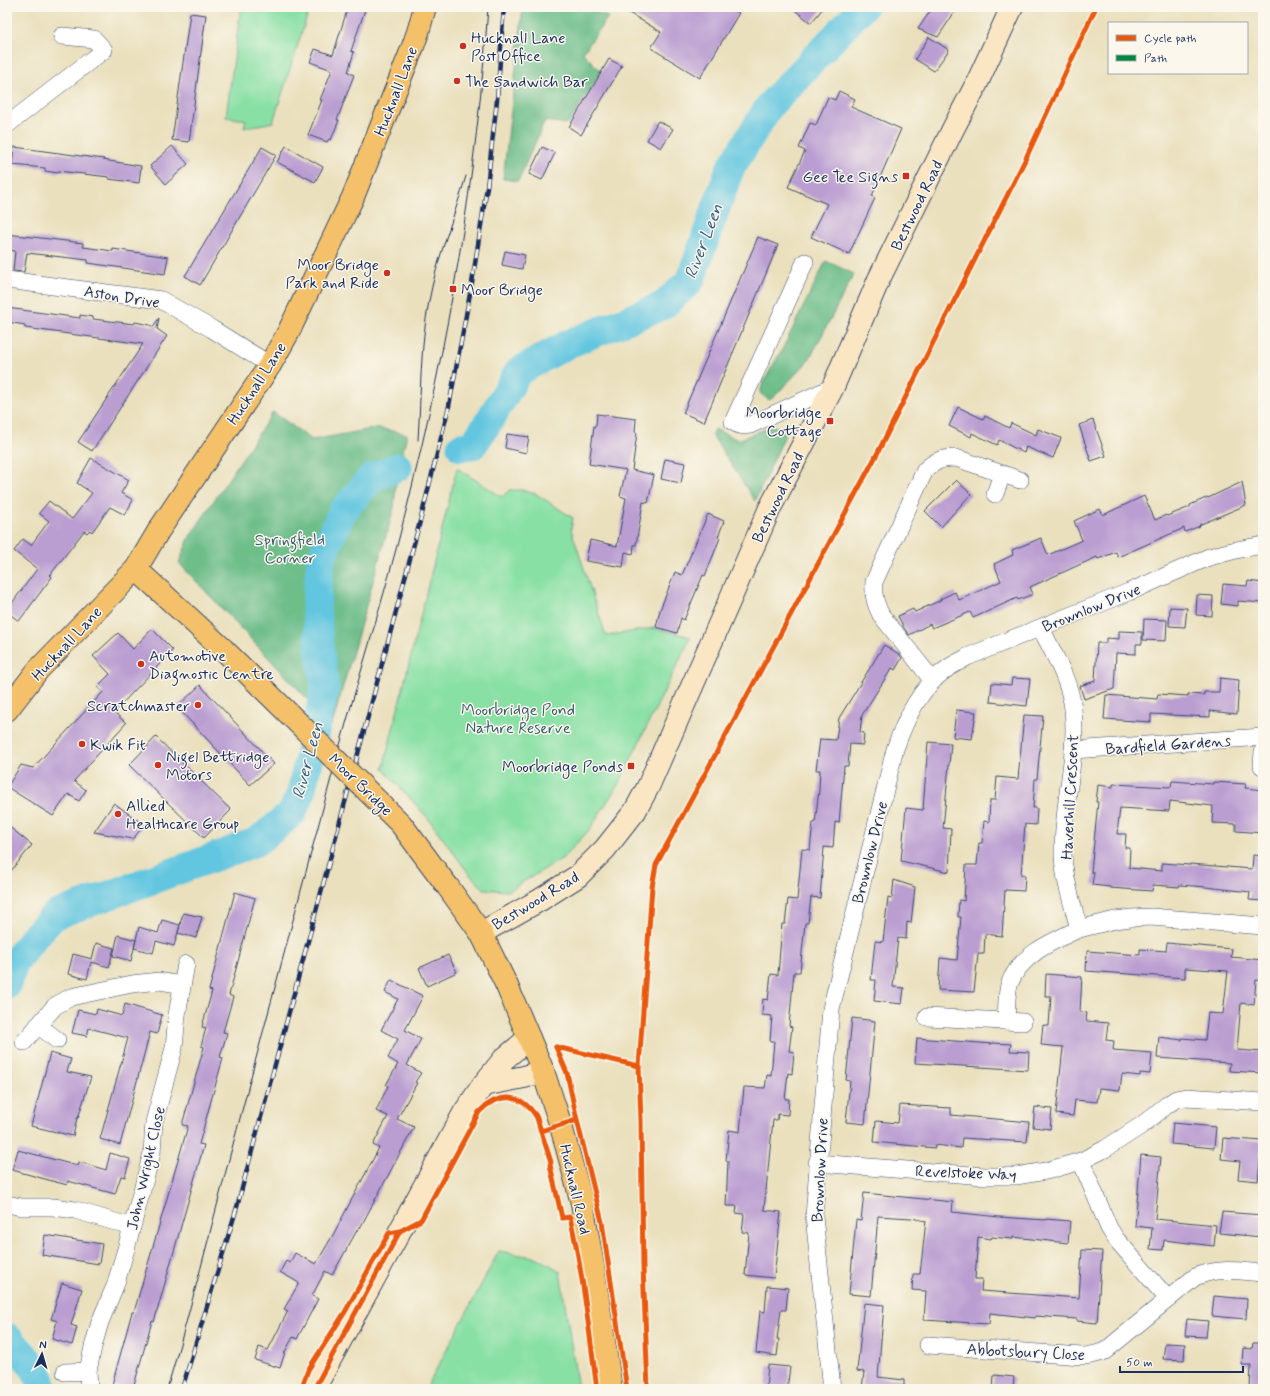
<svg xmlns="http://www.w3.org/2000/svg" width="1270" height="1396" font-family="Mynerve,sans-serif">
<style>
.green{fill:#88e0a4;stroke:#528881}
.forest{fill:#6ebe8a;stroke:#447674}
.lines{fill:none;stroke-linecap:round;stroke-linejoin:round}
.river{stroke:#62c6e0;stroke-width:29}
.building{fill:#ba9dd1}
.street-casing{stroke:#3a4a6c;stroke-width:18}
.secondary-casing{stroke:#3a4a6c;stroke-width:24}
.primary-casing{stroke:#3a4a6c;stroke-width:24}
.street{stroke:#fff;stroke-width:17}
.secondary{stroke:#fbe6c3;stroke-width:22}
.primary{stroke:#f4c16a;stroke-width:22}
.tram{stroke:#1b2f5e;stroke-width:1}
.rail-casing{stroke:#1b2f5e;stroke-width:4.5}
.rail{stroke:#fbf7ec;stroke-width:3;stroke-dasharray:9;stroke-linecap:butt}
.primary-bridge-casing{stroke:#3a4a6c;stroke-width:24;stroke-linecap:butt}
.primary-bridge{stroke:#f4c16a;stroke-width:22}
.quiet{stroke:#00873e;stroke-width:4;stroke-dasharray:8 4;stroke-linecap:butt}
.cycleway-casing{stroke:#fbf7ec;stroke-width:8}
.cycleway{stroke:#e8590c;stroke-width:5}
.poi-dot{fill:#c8321e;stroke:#fbf7ec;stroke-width:1.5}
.labels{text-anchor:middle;stroke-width:3;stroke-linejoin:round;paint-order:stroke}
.poi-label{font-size:16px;fill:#1b2f5e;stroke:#fbf7ec;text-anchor:start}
.street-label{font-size:16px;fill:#1b2f5e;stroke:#fbf7ec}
.park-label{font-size:16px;fill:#365b70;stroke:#fbf7ec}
.water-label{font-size:17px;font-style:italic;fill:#305c85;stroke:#fbf7ec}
</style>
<rect width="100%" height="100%" fill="#fbf7ec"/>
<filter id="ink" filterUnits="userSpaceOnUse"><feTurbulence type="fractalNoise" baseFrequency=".025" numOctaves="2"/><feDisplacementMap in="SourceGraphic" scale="8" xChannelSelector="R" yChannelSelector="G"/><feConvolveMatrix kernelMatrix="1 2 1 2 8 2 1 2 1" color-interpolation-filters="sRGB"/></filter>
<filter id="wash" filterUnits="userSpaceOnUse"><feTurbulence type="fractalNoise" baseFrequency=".012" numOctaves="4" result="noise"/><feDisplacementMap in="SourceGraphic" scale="16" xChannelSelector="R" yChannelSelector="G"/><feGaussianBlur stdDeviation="0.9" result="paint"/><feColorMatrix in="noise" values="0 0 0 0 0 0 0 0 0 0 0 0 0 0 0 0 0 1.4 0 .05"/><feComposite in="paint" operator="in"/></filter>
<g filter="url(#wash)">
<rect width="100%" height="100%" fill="#eae0bd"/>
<g class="green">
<polygon points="241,7 310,7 273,122 244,128 246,120 226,117"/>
<polygon points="457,468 502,497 509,490 521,490 536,494 573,518 571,529 606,636 654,628 691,637 619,783 590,829 563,858 508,891 484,889 470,875 427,817 383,769"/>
<polygon points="499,1251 538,1258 560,1271 578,1389 426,1389"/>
</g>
<g class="forest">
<polygon points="523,7 584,7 608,17 583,53 601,71 568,124 545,121 518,181 503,179"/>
<polygon points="826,261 854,274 809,360 774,397 769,400 760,393 763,383 783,348"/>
<polygon points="273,412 312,440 377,428 407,434 396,482 394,508 332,725 179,563 189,538"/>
<polygon points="773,426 780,428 786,433 755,501 712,435 715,429 738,440"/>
</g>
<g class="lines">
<g class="river">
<polyline points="461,447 473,445 491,418 519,371 568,344 664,305 690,281 730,169 770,105 863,7"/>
<polyline points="7,985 14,963 34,937 55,915 256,842 274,828 292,813 301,793 325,688 320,652 316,606 321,559 342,512 371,478 398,467"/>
<path d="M7 1337C19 1349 41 1371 43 1389"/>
</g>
</g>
<g id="blocks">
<g class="building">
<polygon points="348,7 366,7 351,51 354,52 348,72 354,75 337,120 339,120 331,140 329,139 327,142 308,135 322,100 320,100 332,70 310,62 315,49 333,55"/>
<polygon points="619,7 729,7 739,13 700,78 651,48 661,32"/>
<polygon points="791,7 824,7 811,23"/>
<polygon points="933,7 958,7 938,37 918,29"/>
<polygon points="190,13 206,15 189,142 172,140"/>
<polygon points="929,37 949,50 934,71 915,59"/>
<polygon points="609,59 622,66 581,135 569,127"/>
<polygon points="839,91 855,99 851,107 901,129 872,196 875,198 849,254 811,237 827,204 788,187 805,151 799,148 810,123 816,125 828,97 835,100"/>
<polygon points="658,121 673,129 661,148 647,140"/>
<polygon points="172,146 188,164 166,184 150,166"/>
<polygon points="286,146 323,167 315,182 277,162"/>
<polygon points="14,147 104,159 103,160 141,166 139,183 109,179 109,177 58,171 58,173 45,171 45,168 12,165"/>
<polygon points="262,147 276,155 200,285 185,276"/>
<polygon points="542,147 555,153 542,180 529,174"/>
<polygon points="7,234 83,243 83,247 113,251 113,249 168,257 165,274 88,263 88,260 27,253 24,272 13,271 15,251 7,250"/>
<polygon points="758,237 778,245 704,422 683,413"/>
<polygon points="505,251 525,255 522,269 502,265"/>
<polygon points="7,308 80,318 80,315 93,317 93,319 134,324 135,322 150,325 153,327 159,318 157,329 167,336 92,451 78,442 143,344 25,328 25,325 7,322"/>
<polygon points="958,407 983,419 985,416 1009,428 1011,423 1036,435 1038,429 1061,438 1053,458 1026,447 1024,453 999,440 997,445 972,433 971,437 949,426"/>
<polygon points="597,414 636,419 635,432 637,433 632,470 654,475 648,503 643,502 636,545 634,545 633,554 625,552 623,567 586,561 590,540 617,546 626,498 620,496 626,470 589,464 594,426 596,426"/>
<polygon points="1093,420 1106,456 1091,461 1079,425"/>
<polygon points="507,434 529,437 526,453 505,448"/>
<polygon points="91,458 129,480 121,493 133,500 125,515 110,507 92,532 90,530 87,533 84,531 50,575 52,577 19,621 7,612 7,610 37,569 14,551 23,539 31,545 49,521 39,513 49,501 72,519 76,514 92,493 77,483"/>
<polygon points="665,459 685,463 681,483 661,479"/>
<polygon points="956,480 971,494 941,527 925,511"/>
<polygon points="1242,482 1246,505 1199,525 1200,526 1185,532 1184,528 1118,557 1116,552 1098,559 1097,557 1030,587 1033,594 1018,600 1017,598 973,618 970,612 932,628 930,624 909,635 904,628 898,616 913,609 915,612 941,600 940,599 955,592 959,600 1001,581 994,564 1013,555 1012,550 1041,538 1048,555 1082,540 1074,521 1100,509 1103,515 1144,496 1155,520 1166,515 1167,516 1190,507 1190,505 1208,497 1208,498"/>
<polygon points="708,514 724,521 718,537 720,538 705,576 703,575 684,620 681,618 677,633 656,627 660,610 675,572 682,575"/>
<polygon points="1248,581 1263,583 1263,603 1238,601 1238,606 1221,604 1223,584 1247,586"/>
<polygon points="1197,595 1213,596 1212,616 1196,615"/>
<polygon points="1170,607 1187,608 1185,627 1169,626"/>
<polygon points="1144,619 1167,620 1166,641 1143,640"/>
<polygon points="152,629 173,650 114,712 126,723 74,781 86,790 79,801 68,794 53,816 7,787 21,765 33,768 103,692 97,687 110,674 93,656 118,633 133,649"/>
<polygon points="1119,631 1142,632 1142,644 1136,644 1136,654 1116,653 1114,689 1084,699 1080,686 1095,681 1097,643 1106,643 1106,638 1119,639"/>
<polygon points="884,645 899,654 902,658 895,670 892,668 862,715 860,732 864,733 863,745 850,744 848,766 844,766 839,823 835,822 833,848 824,847 820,898 811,897 808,923 805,923 800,972 794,972 789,1026 792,1027 789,1051 794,1052 792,1074 788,1073 785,1099 789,1099 788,1115 778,1114 777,1120 773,1120 764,1210 781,1212 774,1278 745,1275 749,1233 742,1232 744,1214 736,1213 737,1206 726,1206 728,1161 726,1161 729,1130 740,1132 744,1087 765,1088 767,1075 771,1076 774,1041 770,1041 772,1016 762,1015 763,999 768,1000 771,974 778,975 782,924 785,924 788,899 797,900 802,849 810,850 813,823 815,823 819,790 820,770 816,770 820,739 836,740 839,718"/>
<polygon points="1012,678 1030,679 1027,706 990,702 992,683 1011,685"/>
<polygon points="1220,678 1239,680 1237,714 1210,711 1210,717 1151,714 1151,722 1104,719 1106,695 1157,699 1158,694 1188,696 1188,694 1204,695 1204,692 1219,692"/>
<polygon points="200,685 274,764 250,785 177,707"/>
<polygon points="956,710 976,712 972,739 953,737"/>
<polygon points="1024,715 1043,716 1037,779 1035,779 1033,808 1037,808 1036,825 1025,824 1021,875 1025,875 1024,891 1005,890 1002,936 985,934 984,954 978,954 974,992 938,990 940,958 957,960 961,917 958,917 959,900 964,901 966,865 977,865 979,843 982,843 984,821 989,822 990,800 995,800 997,777 1018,779"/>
<polygon points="156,737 231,810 204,838 129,765"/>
<polygon points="928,742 951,744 943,828 951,829 949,872 901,861 906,808 923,810"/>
<polygon points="1172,781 1213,784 1213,782 1246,784 1245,788 1263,790 1263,833 1236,831 1236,824 1212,823 1213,806 1170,801 1169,811 1120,808 1117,834 1126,834 1125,848 1130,848 1129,868 1162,871 1162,863 1190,865 1190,864 1252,869 1253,855 1263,856 1263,901 1249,900 1250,892 1206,887 1180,885 1179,887 1153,885 1152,891 1110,888 1110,887 1092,885 1094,872 1091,872 1098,802 1096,802 1098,785 1113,787 1113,784 1171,787"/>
<polygon points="114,803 144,825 133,839 94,832"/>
<polygon points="7,825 32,845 7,876"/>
<polygon points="894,880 915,887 911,923 907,922 906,939 898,938 895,966 893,987 904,988 902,1004 874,1001 876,980 871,980 875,941 883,942 888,897 892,898"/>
<polygon points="235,892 255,898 229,995 233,997 223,1032 227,1033 220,1057 223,1058 199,1144 204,1145 154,1322 152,1321 133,1389 125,1389 112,1385 132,1312 134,1312 188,1126 182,1125 204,1047 201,1046 206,1028 202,1027 212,991 209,990"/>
<polygon points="183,913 202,917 196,938 178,933"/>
<polygon points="162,920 180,925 174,946 156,941 153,953 134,948 139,927 158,933"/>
<polygon points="118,935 136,940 131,961 113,956"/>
<polygon points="96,943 114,948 109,967 91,962 87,979 68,974 73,954 92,959"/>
<polygon points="1167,943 1232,949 1231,957 1263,960 1263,981 1256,980 1254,1005 1241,1003 1237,1050 1263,1052 1263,1073 1229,1071 1230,1063 1157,1058 1159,1037 1182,1040 1182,1038 1205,1040 1208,1013 1223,1014 1228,971 1185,968 1185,978 1086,971 1087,951 1140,955 1140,949 1166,951"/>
<polygon points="448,955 457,972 427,986 419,968"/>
<polygon points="1046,974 1082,977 1080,1012 1087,1013 1086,1021 1108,1023 1106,1040 1114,1041 1113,1050 1152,1053 1150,1074 1140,1073 1140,1076 1122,1074 1120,1090 1099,1088 1097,1102 1075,1100 1073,1116 1056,1114 1063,1047 1041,1045 1043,1025 1049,1026 1051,996 1045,996"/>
<polygon points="391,980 423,996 405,1030 421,1039 407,1065 421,1073 415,1082 417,1083 397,1119 414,1127 360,1228 359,1227 332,1275 325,1271 312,1296 318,1299 297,1339 293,1337 285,1352 280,1368 255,1360 259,1347 268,1350 288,1311 284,1309 299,1283 280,1272 286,1261 290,1263 295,1253 316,1264 334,1233 379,1148 373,1145 388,1116 376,1111 388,1086 386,1085 398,1064 388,1058 398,1039 381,1030 398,999 385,992"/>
<polygon points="125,1004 162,1015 157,1034 150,1032 120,1145 100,1139 128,1038 89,1028 87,1036 72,1033 78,1010 96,1014 97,1009 122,1016"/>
<polygon points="852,1018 875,1021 865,1124 846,1122 850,1081 846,1080"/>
<polygon points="917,1038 992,1044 992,1043 1011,1044 1010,1051 1029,1052 1028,1070 915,1063"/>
<polygon points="50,1053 71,1059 67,1072 91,1077 78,1118 77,1118 73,1136 31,1126"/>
<polygon points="900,1105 951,1108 951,1115 1029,1122 1027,1142 962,1138 961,1148 935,1145 935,1148 874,1142 876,1121 898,1123"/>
<polygon points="1035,1107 1052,1109 1050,1129 1033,1127"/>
<polygon points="1173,1123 1216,1127 1214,1148 1171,1144"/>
<polygon points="1223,1138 1262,1141 1258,1181 1238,1179 1240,1161 1221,1159"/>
<polygon points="18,1150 78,1166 79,1162 106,1170 110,1153 130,1159 125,1177 121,1176 115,1194 68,1181 67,1185 12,1170"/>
<polygon points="1141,1155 1161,1157 1155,1219 1216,1225 1214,1246 1164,1240 1163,1250 1150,1249 1152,1228 1135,1226"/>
<polygon points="864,1193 953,1202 952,1212 999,1217 1046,1220 1046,1219 1070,1221 1068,1243 1013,1237 1013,1239 992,1237 991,1239 978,1237 975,1279 982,1279 981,1291 1079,1298 1082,1250 1102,1251 1097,1323 1077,1321 1077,1319 1035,1316 1035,1318 990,1313 989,1324 924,1320 926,1291 912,1290 913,1274 920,1274 926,1221 911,1218 878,1216 871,1296 849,1294 856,1220 861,1221"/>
<polygon points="1222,1212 1263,1215 1262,1237 1219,1233"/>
<polygon points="45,1235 102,1244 99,1264 42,1255"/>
<polygon points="62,1283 82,1289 71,1325 77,1327 72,1345 52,1339 57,1321 51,1319"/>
<polygon points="767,1286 788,1288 786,1310 781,1310 777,1339 779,1339 777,1356 756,1353 760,1311 765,1312"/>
<polygon points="1214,1296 1247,1299 1246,1319 1212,1316"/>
<polygon points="864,1303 884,1305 878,1377 904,1380 904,1389 862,1389 864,1372 857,1371"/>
<polygon points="1187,1319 1208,1321 1206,1337 1185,1336"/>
<polygon points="1165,1343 1185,1344 1184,1360 1163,1359"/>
<polygon points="1253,1343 1263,1343 1263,1389 1250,1389 1251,1365 1242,1365 1243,1348 1252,1349"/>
<polygon points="768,1365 790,1367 787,1389 766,1389"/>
<polygon points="994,1375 1014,1377 1013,1389 993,1389"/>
</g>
</g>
</g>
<g filter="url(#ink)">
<use href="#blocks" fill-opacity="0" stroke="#3a4a6c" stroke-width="1"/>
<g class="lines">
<defs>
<g id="street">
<polyline points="7,125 104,50 94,39 62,36"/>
<path d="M805 262 733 422C739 426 743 426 750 425L833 387"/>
<polyline points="7,280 161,300 212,329 270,365"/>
<polyline points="995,494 1002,474"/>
<path d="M1041 628C1053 653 1070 681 1073 709 1078 758 1062 806 1063 855 1064 880 1073 905 1079 929L1115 920 1131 918 1151 917 1263 926"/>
<path d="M933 681 881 615C875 603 873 595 874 582L925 470C935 461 941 458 956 458L1020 480"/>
<polyline points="1073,750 1263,737"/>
<polyline points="1262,766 1263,751"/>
<polyline points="927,1017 1023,1022"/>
<path d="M1006 1021C1007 1010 1006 996 1009 985 1019 955 1053 941 1079 929"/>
<polyline points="38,1025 57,1040"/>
<polyline points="24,1042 55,1006 71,997 132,984 159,981 182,985"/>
<polyline points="1081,1161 1109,1228 1116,1239 1168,1299"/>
<polyline points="817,1163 984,1176 1016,1176 1046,1171 1081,1161 1105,1149 1142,1125 1167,1105 1176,1099 1186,1097 1263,1102"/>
<polyline points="7,1204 22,1207 53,1207 75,1210 132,1227"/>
<path d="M928 1345 1082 1356C1091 1356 1097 1354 1105 1351L1195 1277C1219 1267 1237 1271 1263 1273"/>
<polyline points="65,1372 88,1371"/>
<polyline points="89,1389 88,1371 93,1347 100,1322 115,1286 126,1249 152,1153 154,1122 174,1048 177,1015 186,964"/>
<path d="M832 1389 814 1216 831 1009 895 749C906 718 920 687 948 668 954 664 961 661 967 657L1129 592 1209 557 1236 550 1263 545"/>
</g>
<g id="secondary">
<polyline points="481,933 540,900 578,876 605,849 635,811 648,787 770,508 833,387 879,279 954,127 977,83 1012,7"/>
<polyline points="483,1085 524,1077 543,1071"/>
<polyline points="314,1389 464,1113 483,1085 504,1059 529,1038"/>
</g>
<g id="primary">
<polyline points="136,569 223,649"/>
<polyline points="7,710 38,670 136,569 159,530 270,365 288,333 353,197 412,49 418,32 425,7"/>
<polyline points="448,887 481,933 507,986 543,1071 561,1126 582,1203 593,1266 611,1389"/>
</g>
</defs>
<use href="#street" class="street-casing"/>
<use href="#secondary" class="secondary-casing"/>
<use href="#primary" class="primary-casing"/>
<use href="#street" class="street"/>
<use href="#secondary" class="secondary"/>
<use href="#primary" class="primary"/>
<g class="tram">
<path d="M418 440C421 394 420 347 429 301 437 258 454 218 466 176"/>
<path d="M167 1389C191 1309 211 1228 232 1148 265 1026 297 904 330 782 354 690 384 600 407 507 448 344 477 174 488 7"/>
</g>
<defs>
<polyline id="rail" points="182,1389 237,1207 422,514 449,406 472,283 487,187 497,100 504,7"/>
</defs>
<use href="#rail" class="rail-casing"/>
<use href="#rail" class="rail"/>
<defs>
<polyline id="primary-bridge" points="223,649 401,824 448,887"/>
</defs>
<use href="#primary-bridge" class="primary-bridge-casing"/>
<use href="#primary-bridge" class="primary-bridge"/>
<polyline class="quiet" points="7,1366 11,1377 10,1389"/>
<defs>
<g id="cycleway">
<polyline points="556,1047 639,1066"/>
<polyline points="577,1120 602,1222 627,1389"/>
<path d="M541 1131 551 1162 550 1165 562 1218 570 1217C583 1273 589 1331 597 1389"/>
<path d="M301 1389 308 1370 345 1312 389 1233 400 1231 421 1220 479 1112C498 1093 520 1092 536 1116 538 1120 539 1126 541 1131L577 1120 567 1073 556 1047"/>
<polyline points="314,1389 400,1231"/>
<polyline points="648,1389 643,1267 641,1120 639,1066 652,887 656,865 877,454 1025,160 1096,7"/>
</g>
</defs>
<use href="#cycleway" class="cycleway-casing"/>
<use href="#cycleway" class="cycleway"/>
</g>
</g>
<g class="poi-dot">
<circle cx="463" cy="46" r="4"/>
<circle cx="457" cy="81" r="4"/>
<rect x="902" y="172" width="8" height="8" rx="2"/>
<circle cx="387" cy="273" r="4"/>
<rect x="449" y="285" width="8" height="8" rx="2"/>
<rect x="826" y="417" width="8" height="8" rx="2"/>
<circle cx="141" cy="664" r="4"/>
<circle cx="198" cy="705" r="4"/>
<circle cx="82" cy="744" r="4"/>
<circle cx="158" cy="765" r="4"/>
<rect x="627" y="762" width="8" height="8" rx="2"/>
<circle cx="118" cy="814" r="4"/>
</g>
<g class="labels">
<g class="poi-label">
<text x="471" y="43">Hucknall Lane<tspan x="471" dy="18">Post Office</tspan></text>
<text x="465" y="87">The Sandwich Bar</text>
<text x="898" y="182" text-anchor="end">Gee Tee Signs</text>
<text x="379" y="270" text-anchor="end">Moor Bridge<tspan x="379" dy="18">Park and Ride</tspan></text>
<text x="461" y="295">Moor Bridge</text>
<text x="822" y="418" text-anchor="end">Moorbridge<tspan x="822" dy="18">Cottage</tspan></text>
<text x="149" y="661">Automotive<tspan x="149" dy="18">Diagnostic Centre</tspan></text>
<text x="190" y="711" text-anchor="end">Scratchmaster</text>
<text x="90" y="750">Kwik Fit</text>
<text x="166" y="762">Nigel Bettridge<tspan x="166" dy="18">Motors</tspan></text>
<text x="623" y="772" text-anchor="end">Moorbridge Ponds</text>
<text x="126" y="811">Allied<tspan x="126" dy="18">Healthcare Group</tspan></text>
</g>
<g class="street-label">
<text transform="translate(395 91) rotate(-69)" y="6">Hucknall Lane</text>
<text transform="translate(916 205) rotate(-64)" y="6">Bestwood Road</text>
<text transform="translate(122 296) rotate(9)" y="6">Aston Drive</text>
<text transform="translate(256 383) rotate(-57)" y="6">Hucknall Lane</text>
<text transform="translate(777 497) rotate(-64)" y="6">Bestwood Road</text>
<text transform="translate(1091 607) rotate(-22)" y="6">Brownlow Drive</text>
<text transform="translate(66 643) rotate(-47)" y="6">Hucknall Lane</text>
<text transform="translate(1168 744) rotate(-4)" y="6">Bardfield Gardens</text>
<text transform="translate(361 784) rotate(44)" y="6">Moor Bridge</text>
<text transform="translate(1069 797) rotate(-87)" y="6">Haverhill Crescent</text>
<text transform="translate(869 852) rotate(-76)" y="6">Brownlow Drive</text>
<text transform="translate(535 900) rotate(-31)" y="6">Bestwood Road</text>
<text transform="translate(145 1168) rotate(-77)" y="6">John Wright Close</text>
<text transform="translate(819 1170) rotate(-87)" y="6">Brownlow Drive</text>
<text transform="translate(966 1172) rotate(2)" y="6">Revelstoke Way</text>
<text transform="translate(576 1189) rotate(77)" y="6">Hucknall Road</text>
<text transform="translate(1026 1351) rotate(3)" y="6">Abbotsbury Close</text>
</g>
<g class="park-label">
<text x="290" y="545">Springfield<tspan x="290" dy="18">Corner</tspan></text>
<text x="518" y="715">Moorbridge Pond<tspan x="518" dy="18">Nature Reserve</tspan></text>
</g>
<g class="water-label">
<text transform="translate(703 241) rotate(-69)" y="6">River Leen</text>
<text transform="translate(307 760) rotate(-75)" y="6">River Leen</text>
</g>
</g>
<rect width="1270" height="1396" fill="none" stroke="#fbf7ec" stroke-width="24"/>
<rect x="1108" y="22" width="140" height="52" fill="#fbf7ec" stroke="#a1a7b3"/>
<rect x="1116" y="35" width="20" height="6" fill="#e8590c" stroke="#a1a7b3"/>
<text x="1144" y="42" font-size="12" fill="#1b2f5e">Cycle path</text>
<rect x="1116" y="55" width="20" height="6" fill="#00873e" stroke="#a1a7b3"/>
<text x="1144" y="62" font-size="12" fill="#1b2f5e">Path</text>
<g transform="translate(42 1354) rotate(5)" stroke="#fbf7ec" stroke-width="3" paint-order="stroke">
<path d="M0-3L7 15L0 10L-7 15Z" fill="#1b2f5e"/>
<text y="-6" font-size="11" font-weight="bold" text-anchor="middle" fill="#1b2f5e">N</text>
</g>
<path d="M1120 1366v6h123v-6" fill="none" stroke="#1b2f5e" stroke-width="2"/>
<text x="1126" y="1366" font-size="12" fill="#1b2f5e" stroke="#fbf7ec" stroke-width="3" paint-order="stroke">50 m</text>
</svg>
